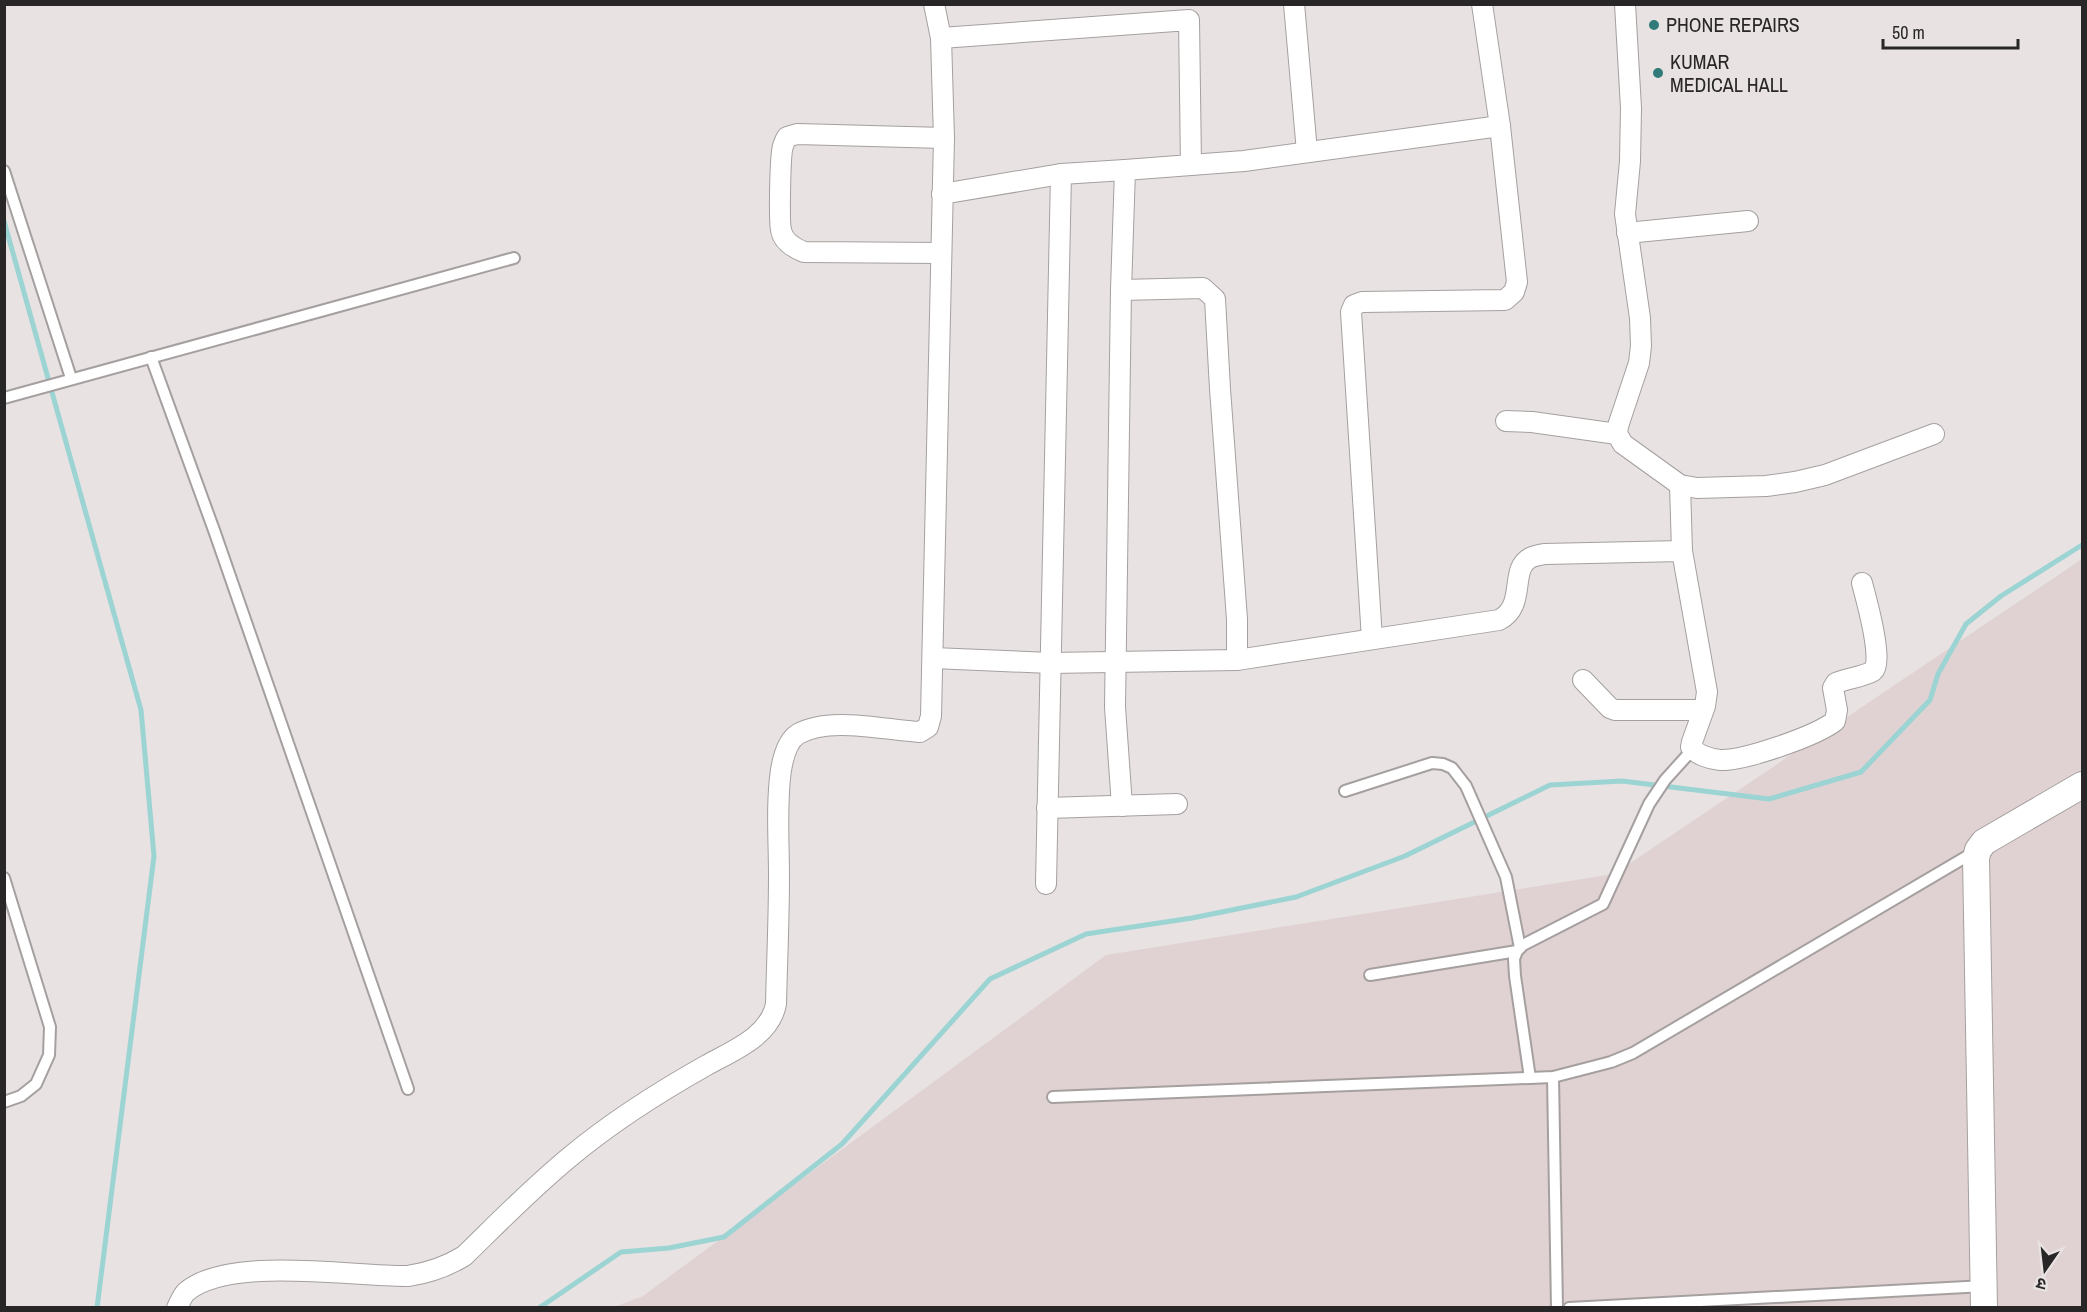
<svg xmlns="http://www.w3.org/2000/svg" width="2087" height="1312" font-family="'Archivo Narrow','Noto Sans Devanagari',sans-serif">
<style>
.built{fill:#e0d2d2}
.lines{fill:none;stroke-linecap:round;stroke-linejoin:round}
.stream{stroke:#9bd4d3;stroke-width:5}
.service-casing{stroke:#a5a09f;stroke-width:14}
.minor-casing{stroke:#a5a09f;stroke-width:22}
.tertiary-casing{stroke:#a5a09f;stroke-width:28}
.service{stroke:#fff;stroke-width:10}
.minor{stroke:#fff;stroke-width:20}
.tertiary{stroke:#fff;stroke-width:26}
.poi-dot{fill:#307a79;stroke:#e8e2e2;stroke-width:2}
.labels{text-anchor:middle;stroke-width:6;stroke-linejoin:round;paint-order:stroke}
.poi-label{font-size:20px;fill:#282626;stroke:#e8e2e2;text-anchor:start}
</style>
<rect width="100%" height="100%" fill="#e8e2e2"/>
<polygon class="built" points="2082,559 2082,1307 611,1308 643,1296 1106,955 1614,874"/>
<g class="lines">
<g class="stream">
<polyline points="4,221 141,710 154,856 97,1308"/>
<polyline points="539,1308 621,1252 669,1248 724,1237 842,1144 990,979 1086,934 1192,918 1296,897 1405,856 1550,785 1622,781 1769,799 1861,772 1930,700 1938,674 1966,624 2001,596 2082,545"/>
</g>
<defs>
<g id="service">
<polyline points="4,171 71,378"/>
<polyline points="151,357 215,533 408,1089"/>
<polyline points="4,398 514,258"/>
<polyline points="1345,791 1432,763 1443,764 1452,768 1466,786 1506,877 1520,948"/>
<polyline points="4,878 50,1027 49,1055 36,1084 21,1096 4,1102"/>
<polyline points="1370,975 1517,951"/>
<polyline points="1553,1077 1557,1308"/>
<polyline points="1530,1078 1515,976 1514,959 1517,951 1523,945 1603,904 1649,804 1665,780 1693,749"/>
<polyline points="1053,1097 1553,1077 1611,1062 1633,1053 1976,851"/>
<polyline points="1569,1308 1985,1286"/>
</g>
<g id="minor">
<polyline points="1294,4 1307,152"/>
<polyline points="1625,4 1631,108 1630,161 1625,214 1640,318 1641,346 1639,363 1618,426 1617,434 1623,444 1680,485 1697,488 1766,486 1795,482 1825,475 1934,434"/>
<polyline points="941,38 1189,20 1191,165 1125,170 1121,290 1115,707 1122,806"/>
<polyline points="1191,165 1244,161 1500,126 1482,4"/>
<polyline points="942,194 1061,174"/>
<polyline points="1627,233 1748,221"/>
<path d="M941 253 804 252C794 248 783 242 781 230 779 221 780 154 783 146 784 143 785 140 787 137L797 134 944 138"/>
<polyline points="1121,290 1203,288 1215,299 1220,389 1237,619 1237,660"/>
<polyline points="1506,421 1532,422 1617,434"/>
<path d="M1680 485 1682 551 1707 692 1705 706 1692 742 1691 747C1697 755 1710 759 1720 760 1744 761 1816 736 1835 721L1837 710 1833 688 1836 683C1845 679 1866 676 1873 671 1884 662 1866 598 1862 583"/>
<polyline points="1372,639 1351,312 1354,305 1362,302 1505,300 1514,292 1517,282 1500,126"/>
<path d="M933 658 1050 663 1237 660 1499 620C1527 606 1509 569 1530 558 1533 556 1539 555 1544 554L1682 551"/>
<polyline points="1583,680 1610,708 1615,710 1703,710"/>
<polyline points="1047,808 1177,804"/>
<polyline points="1046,884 1061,174 1125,170"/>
<path d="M177 1308C180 1302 182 1296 186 1292 229 1255 353 1277 408 1276 429 1273 446 1267 464 1256 499 1222 533 1187 571 1156 613 1121 659 1092 707 1065 734 1050 770 1036 776 1004 777 961 779 918 779 876 779 841 776 805 781 770 783 758 787 741 798 734 829 716 884 730 920 732L928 727 931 716 944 138 941 38 934 4"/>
</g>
<polyline id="tertiary" points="1984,1308 1976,858 1978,850 1984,842 2082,785"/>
</defs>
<use href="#service" class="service-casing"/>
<use href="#minor" class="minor-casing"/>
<use href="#tertiary" class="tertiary-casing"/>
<use href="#service" class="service"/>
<use href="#minor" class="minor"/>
<use href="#tertiary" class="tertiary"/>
</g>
<g class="poi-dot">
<circle cx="1654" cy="25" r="6"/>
<circle cx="1658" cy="73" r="6"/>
</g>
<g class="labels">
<g class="poi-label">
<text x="1666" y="32">PHONE REPAIRS</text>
<text x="1670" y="69">KUMAR<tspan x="1670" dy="23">MEDICAL HALL</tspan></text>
</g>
</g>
<rect width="2087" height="1312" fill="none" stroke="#282626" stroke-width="12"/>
<g transform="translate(2045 1270) rotate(194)" stroke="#e8e2e2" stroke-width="4.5" paint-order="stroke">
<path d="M0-4.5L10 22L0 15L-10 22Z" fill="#282626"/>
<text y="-9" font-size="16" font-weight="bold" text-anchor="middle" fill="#282626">उ</text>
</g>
<path d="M1883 39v9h135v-9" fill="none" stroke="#282626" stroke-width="3"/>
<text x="1892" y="39" font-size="18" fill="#282626" stroke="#e8e2e2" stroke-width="4.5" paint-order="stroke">50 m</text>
</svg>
